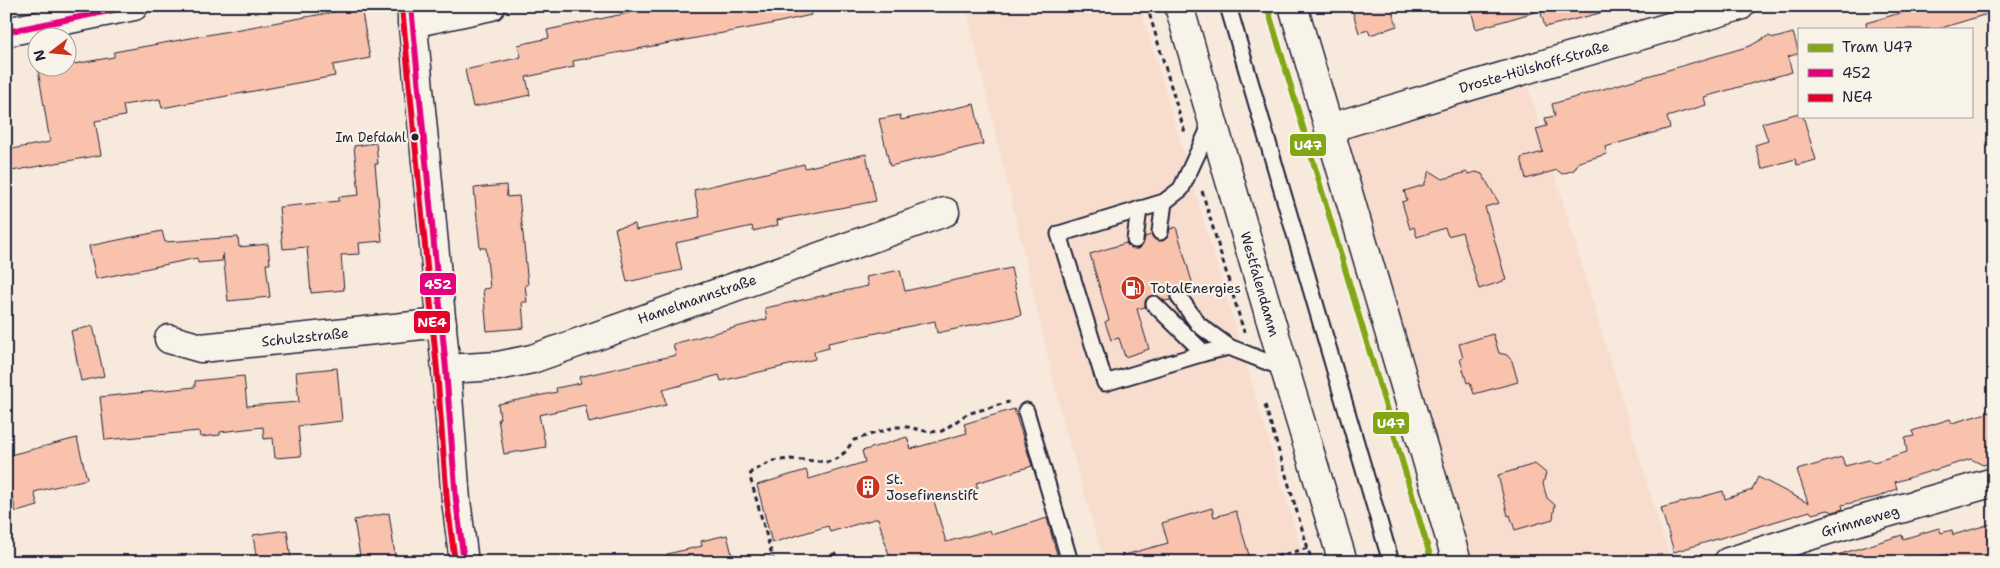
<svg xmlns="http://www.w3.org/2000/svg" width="2000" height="568" font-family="'Shantell Sans',sans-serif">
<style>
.built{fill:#f8ddce}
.building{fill:#f9c2ac;stroke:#22223b}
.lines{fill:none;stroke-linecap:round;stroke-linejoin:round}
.lane-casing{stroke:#22223b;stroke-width:19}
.street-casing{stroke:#22223b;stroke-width:31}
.primary-casing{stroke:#22223b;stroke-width:31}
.path{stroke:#22223b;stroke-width:3;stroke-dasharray:5 4;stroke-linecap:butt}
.lane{stroke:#f7f3e8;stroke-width:15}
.street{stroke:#f7f3e8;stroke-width:28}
.primary{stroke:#f7f3e8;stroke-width:28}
.bus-1-casing{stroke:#f7f3e8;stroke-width:10}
.bus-2-casing{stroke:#f7f3e8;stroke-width:10}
.bus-1{stroke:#e5007d;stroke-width:6}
.bus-2{stroke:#e4002b;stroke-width:6}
.tram-1-casing{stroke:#f7f3e8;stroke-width:10}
.tram-1{stroke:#83a617;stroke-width:6}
.bus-dot{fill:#22223b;stroke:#f7f3e8;stroke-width:2}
.labels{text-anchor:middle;stroke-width:4.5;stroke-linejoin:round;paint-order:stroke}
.bus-label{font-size:13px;fill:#22223b;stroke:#f7f3e8;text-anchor:end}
.street-label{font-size:14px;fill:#22223b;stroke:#f7f3e8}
.poi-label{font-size:14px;fill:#22223b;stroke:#f7f3e8;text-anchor:start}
.line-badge{stroke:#f7f3e8;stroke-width:2}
.badge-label{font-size:14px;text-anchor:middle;font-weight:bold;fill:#fff}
</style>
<rect width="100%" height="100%" fill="#f7e9dc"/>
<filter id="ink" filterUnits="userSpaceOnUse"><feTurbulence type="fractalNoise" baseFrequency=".02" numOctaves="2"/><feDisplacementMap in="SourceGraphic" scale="10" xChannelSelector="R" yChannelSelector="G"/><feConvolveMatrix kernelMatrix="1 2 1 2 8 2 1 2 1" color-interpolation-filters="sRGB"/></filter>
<g filter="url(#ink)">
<g class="built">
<polygon points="966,6 1140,6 1305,562 1104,562 1063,421"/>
<polygon points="1525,76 1671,562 1474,562 1344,129"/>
</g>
<g class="building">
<polygon points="662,6 810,6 811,15 771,24 573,61 574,67 526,77 530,95 473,107 465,70 521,57 518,45 549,38 547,30"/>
<polygon points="1351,6 1391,6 1397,26 1370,35 1368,30 1359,33"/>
<polygon points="1470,6 1534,6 1535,12 1476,29"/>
<polygon points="1539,6 1599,6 1600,13 1545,27"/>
<polygon points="1924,6 1994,6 1994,12 1938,29 1867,29 1866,23"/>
<polygon points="361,7 370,58 333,65 335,76 162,108 160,99 123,105 125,116 95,121 101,155 6,172 6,150 50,142 38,70 68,68 68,65 114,57 114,52"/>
<polygon points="1793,33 1799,53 1788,57 1792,72 1704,97 1706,105 1667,117 1670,128 1605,147 1607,154 1579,162 1574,170 1562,174 1557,170 1526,179 1521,158 1543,152 1536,129 1547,126 1545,118 1555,116 1552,104 1750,46 1768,36 1775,38"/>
<polygon points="974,104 983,144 890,166 879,119 900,115 901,120"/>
<polygon points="1799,113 1799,116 1803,116 1816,160 1797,165 1795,159 1762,169 1755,145 1768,141 1762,123"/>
<polygon points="376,143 378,164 375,164 382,241 359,243 360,254 341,255 344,290 311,293 307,247 283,249 279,207 339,201 339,197 359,195 354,146"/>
<polygon points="866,154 876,201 777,220 778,225 753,231 752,226 676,243 682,270 627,282 615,228 635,224 636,230 700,217 694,190 804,164 805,168"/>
<polygon points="1430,171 1443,179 1467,172 1468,174 1476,172 1482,174 1499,203 1485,207 1506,280 1479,289 1462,232 1448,236 1445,228 1417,237 1414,227 1410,229 1402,202 1407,200 1404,191 1424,185"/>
<polygon points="506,185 507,197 519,196 521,214 528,285 525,285 527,302 522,302 524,328 487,331 483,289 490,288 486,248 480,248 474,188"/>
<polygon points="1176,227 1195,292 1189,294 1183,289 1178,288 1171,293 1170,300 1165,301 1156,295 1148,297 1145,301 1145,307 1137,309 1149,349 1125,357 1119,338 1111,340 1105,322 1109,320 1090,254 1126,243 1130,248 1138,249 1143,245 1145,237 1151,235 1155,240 1163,241 1168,237 1170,229"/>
<polygon points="162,231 165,242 238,237 239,247 268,244 270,264 266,264 270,297 228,301 223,253 222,261 198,263 197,258 96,279 89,246"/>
<polygon points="1011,268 1021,315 937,333 935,321 828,343 829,348 814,352 815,359 721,381 719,375 663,390 666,405 589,423 585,405 539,415 546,447 504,454 498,419 500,418 498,404 557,392 556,388 581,383 579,377 676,355 673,344 767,319 765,308 868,286 866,277 900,270 905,291"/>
<polygon points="93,326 104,376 81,381 71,331"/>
<polygon points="1493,334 1499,353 1507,355 1512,361 1518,382 1474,394 1470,382 1467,383 1460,359 1463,358 1459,344"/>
<polygon points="337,368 342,421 298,426 301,456 275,458 273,438 264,439 263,427 220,432 220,435 200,437 199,431 105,440 100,397 195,387 195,381 244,376 247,406 299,402 296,372"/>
<polygon points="1014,409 1032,466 976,483 978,488 934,501 946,542 990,530 992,535 1047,518 1059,562 891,562 878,518 830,532 828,526 772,543 757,485 806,470 809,479 865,462 862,451 907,437 911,449 967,433 964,424"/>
<polygon points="1994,411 1994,462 1983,465 1971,459 1895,482 1897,489 1878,497 1842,505 1843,509 1833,512 1828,510 1812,514 1810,511 1674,552 1661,508 1723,491 1725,499 1752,490 1758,477 1808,503 1797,470 1842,457 1845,466 1869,460 1874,462 1907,452 1905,438 1914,436 1912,431 1950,419 1952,423"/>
<polygon points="77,438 87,479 34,492 38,506 16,512 6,474 6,456"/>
<polygon points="1535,464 1546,473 1543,484 1547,498 1555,505 1553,519 1515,530 1510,515 1508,516 1498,475"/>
<polygon points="1212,508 1214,517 1236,511 1251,562 1122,562 1121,556 1168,543 1162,523"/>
<polygon points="389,513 396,562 361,562 354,520"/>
<polygon points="1994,523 1994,562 1949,562 1947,554 1922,562 1831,562 1831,557 1902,535 1903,539 1939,528 1941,533 1952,530 1953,535"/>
<polygon points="287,530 291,559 286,560 287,562 257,562 253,535"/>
<polygon points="727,535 734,562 668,562 667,554 702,546 701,541"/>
</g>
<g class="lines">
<defs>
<g id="lane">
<polyline points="1228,6 1391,562"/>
<polyline points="1212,122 1181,189 1164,202 1059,234 1105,383 1204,353 1229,347 1285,369"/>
<polyline points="1160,232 1164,202"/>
<polyline points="1135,240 1139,209"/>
<polyline points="1179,297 1199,325 1229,347"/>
<polyline points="1154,304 1204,353"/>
<polyline points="1026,411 1070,562"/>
</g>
<g id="street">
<polyline points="411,6 446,369 456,500 464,562"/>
<polyline points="412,23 491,6"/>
<polyline points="6,32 134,6"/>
<polyline points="1329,128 1740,6"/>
<polyline points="169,339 201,348 442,323"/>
<polyline points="446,369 498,366 532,359 945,212"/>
<polyline points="1728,562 1834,528 1994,482"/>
</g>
<g id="primary">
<polyline points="1179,6 1291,390 1343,562"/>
<polyline points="1293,6 1457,562"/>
</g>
</defs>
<use href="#lane" class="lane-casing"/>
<use href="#street" class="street-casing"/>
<use href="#primary" class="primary-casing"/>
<g class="path">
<polyline points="1147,6 1185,133"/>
<polyline points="1202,191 1244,332"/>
<polyline points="1265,405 1312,562"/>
<polyline points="331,553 332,562"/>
<polyline points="1268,559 1308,548"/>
<polyline points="774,562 750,477 751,472 773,461 790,459 828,462 838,458 845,452 854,440 895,427 908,427 929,432 942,431 967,414 1009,402"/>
<polyline points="806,562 837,553"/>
</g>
<use href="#lane" class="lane"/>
<use href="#street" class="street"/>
<use href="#primary" class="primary"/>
<defs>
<g id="bus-1">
<polyline points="411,6 446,369 456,500 464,562"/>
<polyline points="6,32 133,6"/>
</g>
<polyline id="bus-2" points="402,7 437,370 447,501 455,562"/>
</defs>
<use href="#bus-1" class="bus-1-casing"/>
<use href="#bus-2" class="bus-2-casing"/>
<use href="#bus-1" class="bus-1"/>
<use href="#bus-2" class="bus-2"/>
<defs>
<polyline id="tram-1" points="1267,6 1432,562"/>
</defs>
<use href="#tram-1" class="tram-1-casing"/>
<use href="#tram-1" class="tram-1"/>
</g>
</g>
<defs>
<symbol id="fuel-disc" viewBox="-11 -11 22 22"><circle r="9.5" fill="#c8321e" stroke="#f7f3e8"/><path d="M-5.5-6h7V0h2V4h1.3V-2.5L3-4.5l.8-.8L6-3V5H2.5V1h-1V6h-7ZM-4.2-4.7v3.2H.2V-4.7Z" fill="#fff"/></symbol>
<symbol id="building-disc" viewBox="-11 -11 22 22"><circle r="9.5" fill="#c8321e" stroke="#f7f3e8"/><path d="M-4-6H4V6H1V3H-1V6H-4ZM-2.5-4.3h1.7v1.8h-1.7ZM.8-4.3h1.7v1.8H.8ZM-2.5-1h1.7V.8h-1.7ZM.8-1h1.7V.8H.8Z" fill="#fff"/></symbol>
</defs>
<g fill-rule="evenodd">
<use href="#fuel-disc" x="1119" y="274" width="28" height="28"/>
<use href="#building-disc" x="854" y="473" width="28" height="28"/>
</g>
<circle class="bus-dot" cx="415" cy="137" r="4.5"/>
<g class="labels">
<g class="bus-label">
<text x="406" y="142">Im Defdahl</text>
</g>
<g class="street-label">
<text transform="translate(1534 67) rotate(-16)" y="5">Droste-Hülshoff-Straße</text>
<text transform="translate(1260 284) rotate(74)" y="5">Westfalendamm</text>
<text transform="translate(697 299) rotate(-19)" y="5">Hamelmannstraße</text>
<text transform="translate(305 337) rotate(-6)" y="5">Schulzstraße</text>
<text transform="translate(1860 521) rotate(-16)" y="5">Grimmeweg</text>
</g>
<g class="poi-label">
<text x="1150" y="293">TotalEnergies</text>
<text x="886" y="484">St.<tspan x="886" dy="16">Josefinenstift</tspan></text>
</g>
</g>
<g class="line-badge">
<rect x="1289" y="133" width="38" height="24" rx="5" fill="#83a617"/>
<rect x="419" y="272" width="38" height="24" rx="5" fill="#e5007d"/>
<rect x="413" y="310" width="38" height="24" rx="5" fill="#e4002b"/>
<rect x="1372" y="411" width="38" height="24" rx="5" fill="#83a617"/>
</g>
<g class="badge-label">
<text x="1308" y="150">U47</text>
<text x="438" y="289">452</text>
<text x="432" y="327">NE4</text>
<text x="1391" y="428">U47</text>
</g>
<rect width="2000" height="568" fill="none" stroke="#f7f3e8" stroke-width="25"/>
<rect x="12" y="12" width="1975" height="543" fill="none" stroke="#22223b" stroke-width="2" filter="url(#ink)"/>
<rect x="1798" y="28" width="175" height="90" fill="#f7f3e8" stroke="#a29fa3"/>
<rect x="1808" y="44" width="25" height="8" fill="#83a617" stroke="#a29fa3"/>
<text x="1842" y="52" font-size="15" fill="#22223b">Tram U47</text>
<rect x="1808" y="69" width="25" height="8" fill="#e5007d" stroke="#a29fa3"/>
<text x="1842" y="78" font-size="15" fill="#22223b">452</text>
<rect x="1808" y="94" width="25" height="8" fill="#e4002b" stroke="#a29fa3"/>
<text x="1842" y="102" font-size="15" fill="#22223b">NE4</text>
<g transform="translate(52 52) rotate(254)"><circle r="24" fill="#f7f3e8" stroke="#a29fa3"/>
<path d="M0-4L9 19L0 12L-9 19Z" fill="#c8321e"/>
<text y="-8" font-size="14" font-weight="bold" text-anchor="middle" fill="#22223b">N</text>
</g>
</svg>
